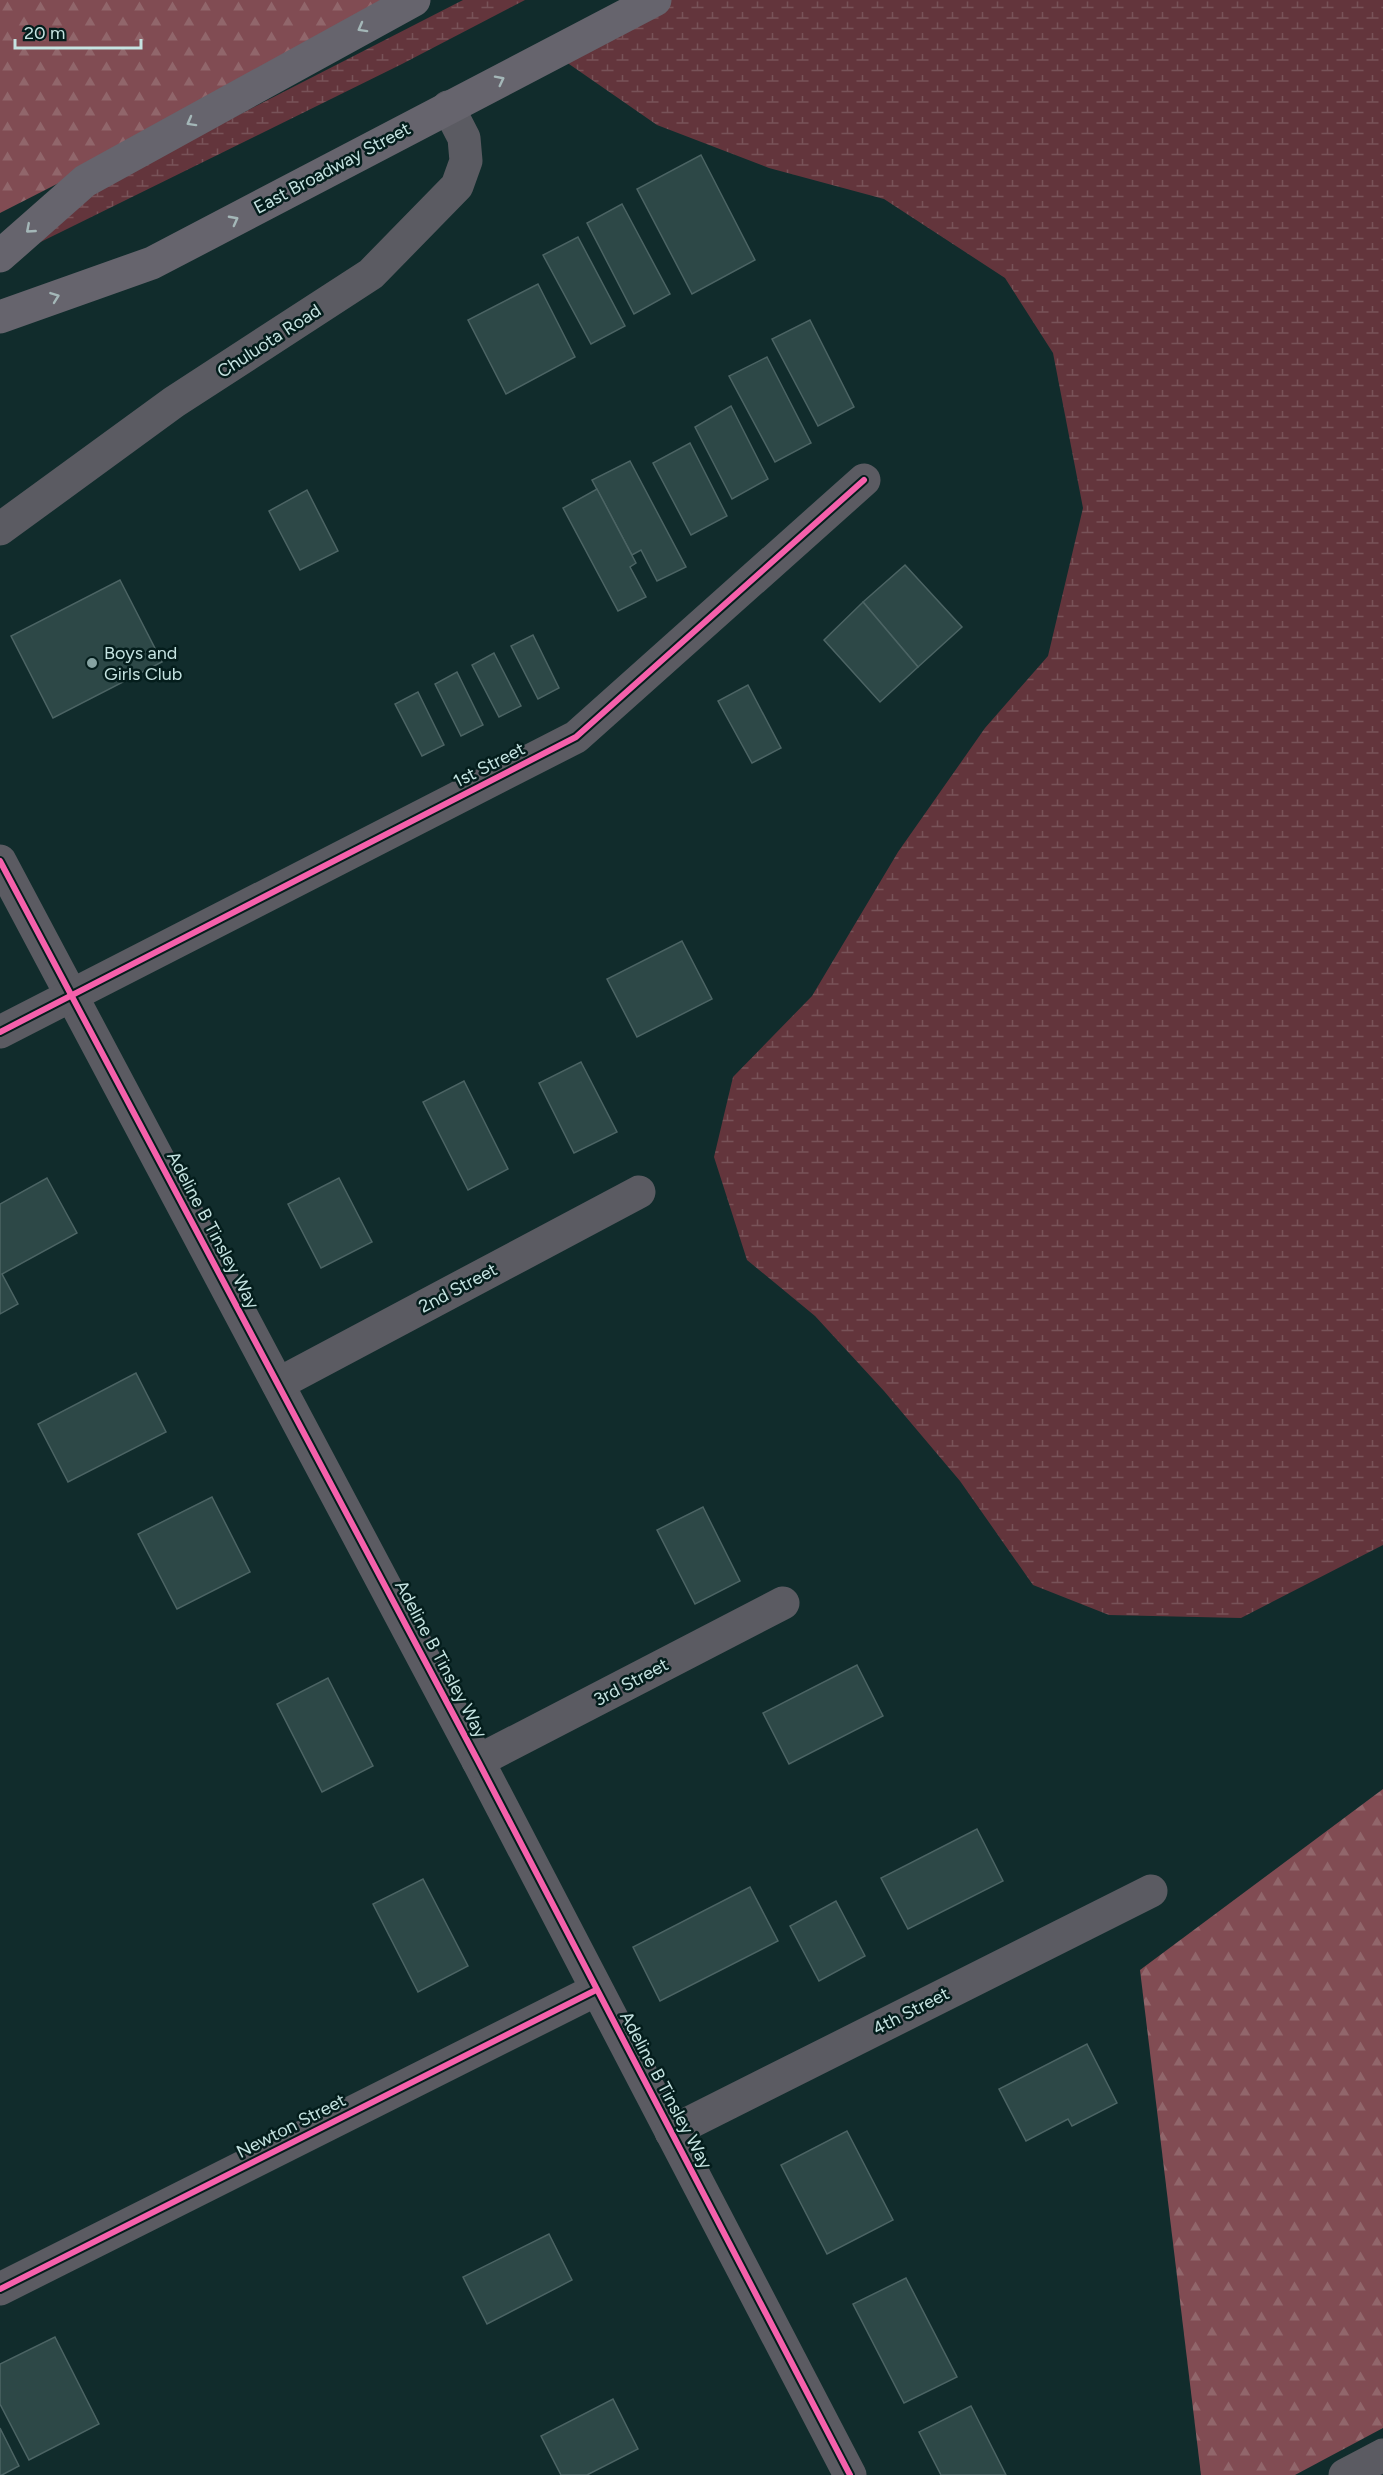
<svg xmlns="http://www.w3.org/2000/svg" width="1383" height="2475" font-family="Figtree,sans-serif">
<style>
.forest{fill:url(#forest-firs)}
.wetland{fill:url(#wetland-marsh)}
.building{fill:#2d4847;stroke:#4c6464;stroke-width:1.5}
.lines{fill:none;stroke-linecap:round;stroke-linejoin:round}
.minor{stroke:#5b5b62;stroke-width:33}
.secondary{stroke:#66646d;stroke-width:33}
.cycleway-casing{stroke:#041d1c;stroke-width:10}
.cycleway{stroke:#f560ab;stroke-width:6}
.oneway{stroke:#a4b7b8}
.poi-dot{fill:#86a3a2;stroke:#041d1c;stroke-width:2}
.labels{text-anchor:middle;stroke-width:5;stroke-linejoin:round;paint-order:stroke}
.street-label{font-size:18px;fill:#c5e3e1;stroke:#041d1c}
.poi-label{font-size:18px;fill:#c5e3e1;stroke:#041d1c;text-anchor:start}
</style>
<defs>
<pattern id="forest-firs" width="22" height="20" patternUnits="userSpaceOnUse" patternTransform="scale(1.5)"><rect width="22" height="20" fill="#814c53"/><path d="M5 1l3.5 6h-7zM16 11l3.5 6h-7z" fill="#91666b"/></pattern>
<pattern id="wetland-marsh" width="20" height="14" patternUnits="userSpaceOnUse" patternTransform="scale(1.5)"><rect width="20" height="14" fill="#63353c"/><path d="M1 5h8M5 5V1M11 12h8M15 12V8" fill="none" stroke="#785258"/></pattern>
</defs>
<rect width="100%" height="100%" fill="#112c2c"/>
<g class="forest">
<polygon points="0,0 418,0 0,213"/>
<polygon points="1383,1789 1383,2428 1295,2475 1201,2475 1140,1970"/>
</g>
<g class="wetland">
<polygon points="463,0 525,0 402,64 0,262 0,237"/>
<polygon points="631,0 1383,0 1383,1545 1241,1618 1109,1615 1033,1585 960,1481 884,1391 815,1316 747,1260 714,1157 733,1077 812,996 898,852 985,728 1048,656 1083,508 1053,353 1005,278 884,199 769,168 657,125 543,46"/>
</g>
<g class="building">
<polygon points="701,155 755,260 692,294 637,189"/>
<polygon points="622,204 670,294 634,314 587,223"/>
<polygon points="578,237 625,326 591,344 543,255"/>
<polygon points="538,284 575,357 506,394 468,320"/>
<polygon points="810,320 854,407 818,426 772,339"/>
<polygon points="767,357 811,443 775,462 729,376"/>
<polygon points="731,406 768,479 732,499 695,427"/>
<polygon points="690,443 727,516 691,535 653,463"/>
<polygon points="630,461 686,567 657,581 641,550 632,555 592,480"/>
<polygon points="597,489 636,563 630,567 646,597 618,611 563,508"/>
<polygon points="307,490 338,551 300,570 269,511"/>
<polygon points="905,565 962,627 918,667 863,602"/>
<polygon points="120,580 162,662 53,718 11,636"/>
<polygon points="863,602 918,667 880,702 824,640"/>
<polygon points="533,635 559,688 538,699 511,646"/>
<polygon points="494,653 521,706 499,717 472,665"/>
<polygon points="457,672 483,725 461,736 435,684"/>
<polygon points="748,685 781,748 752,763 718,701"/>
<polygon points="418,692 444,745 422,756 395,704"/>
<polygon points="682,941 712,999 637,1037 607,979"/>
<polygon points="581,1062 617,1132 574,1153 539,1083"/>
<polygon points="464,1081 508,1169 468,1190 423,1102"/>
<polygon points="47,1178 77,1233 2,1274 18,1304 0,1314 0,1204"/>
<polygon points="339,1178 372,1242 321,1268 288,1204"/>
<polygon points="136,1373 166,1432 68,1482 38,1424"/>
<polygon points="212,1497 250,1572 177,1609 138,1534"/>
<polygon points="703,1507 740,1581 695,1604 657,1530"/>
<polygon points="857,1665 883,1716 789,1764 763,1713"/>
<polygon points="328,1678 373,1766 322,1792 277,1704"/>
<polygon points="977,1829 1003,1881 908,1929 881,1878"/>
<polygon points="423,1879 468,1966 418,1992 373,1904"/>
<polygon points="750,1887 778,1941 660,2001 633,1947"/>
<polygon points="836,1901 865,1956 819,1981 790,1926"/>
<polygon points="1087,2044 1117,2103 1072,2126 1068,2119 1026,2141 999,2089"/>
<polygon points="847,2131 893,2220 827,2254 781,2165"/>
<polygon points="549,2234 572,2280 487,2324 463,2277"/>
<polygon points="906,2278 957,2377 904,2403 853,2304"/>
<polygon points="55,2337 99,2424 29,2460 0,2404 0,2364"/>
<polygon points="613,2399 638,2449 587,2475 561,2475 541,2436"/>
<polygon points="971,2406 1006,2475 941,2475 919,2432"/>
<polygon points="0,2428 19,2466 2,2475 0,2475"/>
</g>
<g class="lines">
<g class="minor">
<polyline points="0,529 174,402 371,274 457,186 466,161 464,138 448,107"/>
<polyline points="0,861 478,1761 850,2475"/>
<polyline points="0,1032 576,737 864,480"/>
<polyline points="278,1384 639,1192"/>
<polyline points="478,1761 783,1603"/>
<polyline points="671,2132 1151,1891"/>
<polyline points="0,2289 596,1990"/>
<polyline points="1345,2475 1383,2455"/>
</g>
<g class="secondary">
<polyline points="0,256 85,181 414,0"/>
<polyline points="0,317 152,263 655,0"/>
</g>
<defs>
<g id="cycleway">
<polyline points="0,861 478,1761 850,2475"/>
<polyline points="0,1032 576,737 864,480"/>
<polyline points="0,2289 596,1990"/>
</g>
</defs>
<use href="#cycleway" class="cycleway-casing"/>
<use href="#cycleway" class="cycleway"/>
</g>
<defs><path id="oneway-chevron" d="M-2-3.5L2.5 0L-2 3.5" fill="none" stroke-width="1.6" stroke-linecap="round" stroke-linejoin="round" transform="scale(1.5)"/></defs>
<g class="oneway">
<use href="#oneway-chevron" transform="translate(362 28) rotate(151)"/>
<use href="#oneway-chevron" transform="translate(500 80) rotate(-27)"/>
<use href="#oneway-chevron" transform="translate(191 122) rotate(151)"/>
<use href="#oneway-chevron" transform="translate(234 220) rotate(-28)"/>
<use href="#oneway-chevron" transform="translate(30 229) rotate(139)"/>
<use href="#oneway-chevron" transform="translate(55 297) rotate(-20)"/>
</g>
<circle class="poi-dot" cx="92" cy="663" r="6"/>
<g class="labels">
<g class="street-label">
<text transform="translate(332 168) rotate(-28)" y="6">East Broadway Street</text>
<text transform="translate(269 341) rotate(-33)" y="6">Chuluota Road</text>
<text transform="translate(489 765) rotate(-27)" y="6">1st Street</text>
<text transform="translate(213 1230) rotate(62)" y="6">Adeline B Tinsley Way</text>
<text transform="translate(458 1288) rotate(-28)" y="6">2nd Street</text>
<text transform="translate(441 1659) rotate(62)" y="6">Adeline B Tinsley Way</text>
<text transform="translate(631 1682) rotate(-28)" y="6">3rd Street</text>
<text transform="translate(911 2011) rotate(-27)" y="6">4th Street</text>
<text transform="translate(666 2090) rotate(62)" y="6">Adeline B Tinsley Way</text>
<text transform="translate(291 2126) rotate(-27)" y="6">Newton Street</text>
</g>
<g class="poi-label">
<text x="104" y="659">Boys and<tspan x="104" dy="21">Girls Club</tspan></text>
</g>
</g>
<path d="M15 39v9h126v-9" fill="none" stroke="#c5e3e1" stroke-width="3"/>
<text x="24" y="39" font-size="18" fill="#c5e3e1" stroke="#041d1c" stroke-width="4.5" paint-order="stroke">20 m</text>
</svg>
